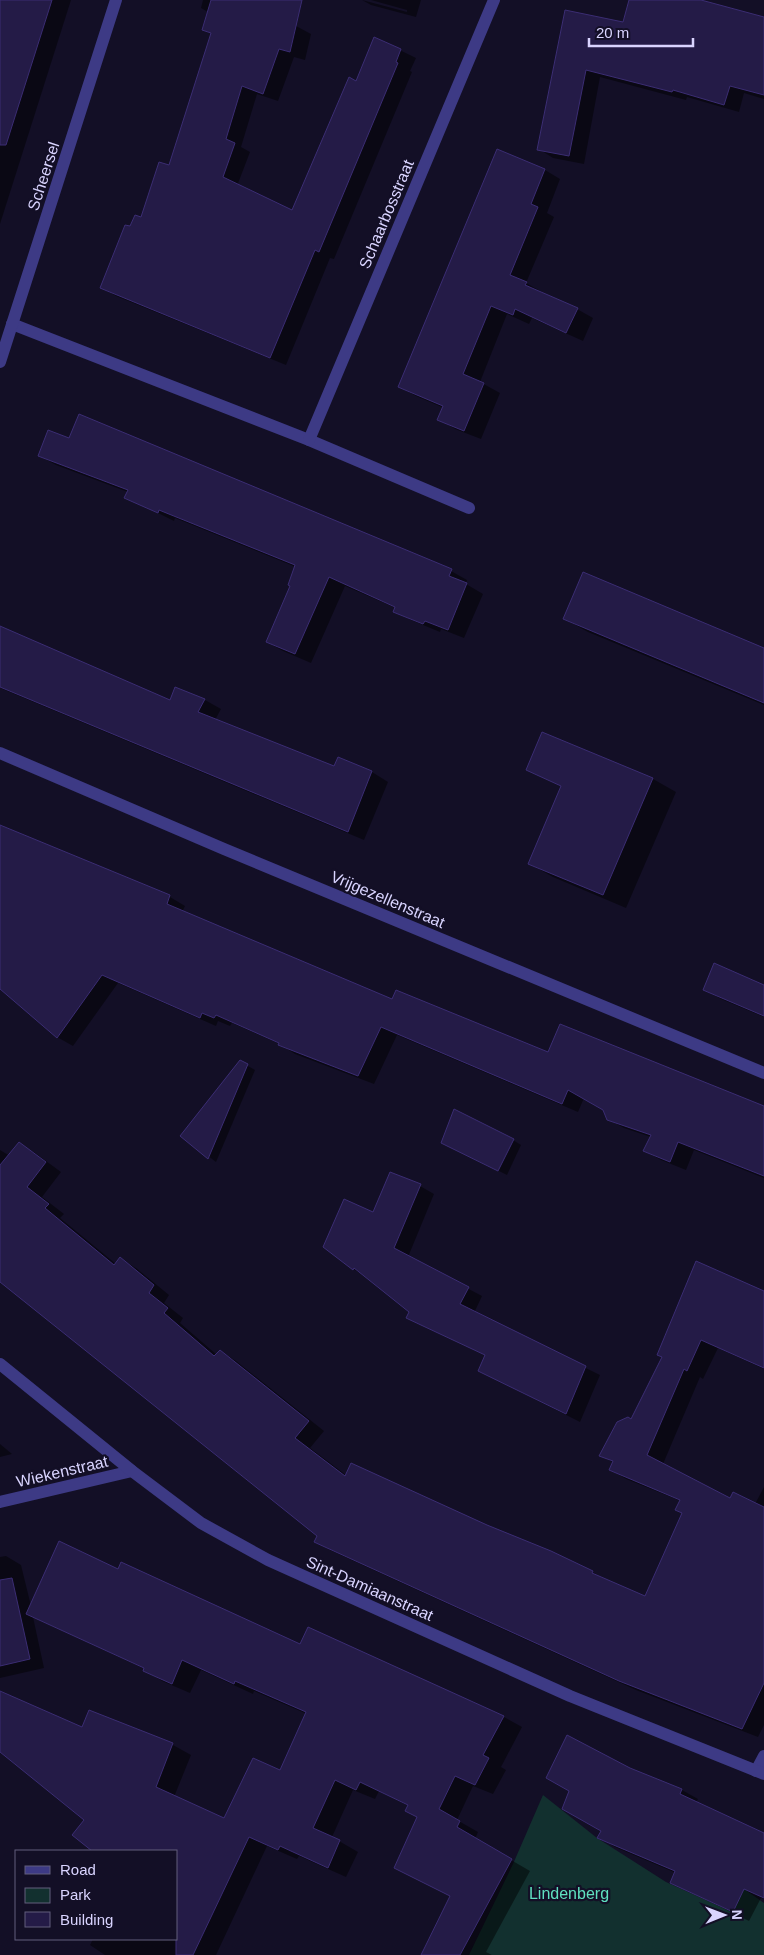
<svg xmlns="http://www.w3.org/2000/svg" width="764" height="1955" font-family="Arial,sans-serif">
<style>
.green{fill:#12302f}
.shadow{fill:#0007}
.building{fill:#241b47;stroke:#3b2d73}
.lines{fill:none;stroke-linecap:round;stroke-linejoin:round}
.minor{stroke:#3d3a85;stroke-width:12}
.tertiary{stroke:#3d3a85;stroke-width:12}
.labels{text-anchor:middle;stroke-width:4.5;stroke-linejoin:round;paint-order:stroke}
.street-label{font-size:16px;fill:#d9d4ff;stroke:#130f26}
.park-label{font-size:16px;fill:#5fe0c0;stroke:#130f26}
</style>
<rect width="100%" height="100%" fill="#130f26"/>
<polygon class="green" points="543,1795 597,1838 666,1882 732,1912 744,1889 764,1903 764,1955 469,1955 513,1864"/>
<g class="shadow">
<polygon points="0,0 71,0 0,224"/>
<polygon points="203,0 247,0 245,14 296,26 311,34 305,60 294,57 278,101 257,94 241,147 250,152 237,186 293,212 357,82 375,38 416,58 410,71 412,72 334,259 330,258 286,365 116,296 101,287 131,228 142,219 169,167 212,34 203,29 208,12 201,8"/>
<polygon points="362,0 407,12 407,10 371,0 421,0 416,17 371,5"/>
<polygon points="638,0 697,0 764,18 764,99 744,93 739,112 687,97 686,100 600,77 584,164 553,158 539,149 566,11 624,23"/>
<polygon points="497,150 545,170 560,179 547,213 554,217 526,283 542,292 541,294 577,309 593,318 583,341 532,318 529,324 507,314 480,382 500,393 481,439 455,429 439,419 444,408 416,396 400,387"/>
<polygon points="40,456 451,571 467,580 466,584 483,594 464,638 441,629 440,632 411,620 395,611 396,608 345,586 311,663 283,651 267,642 291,586 296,567 175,518 174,521 126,497 128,492 56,465"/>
<polygon points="565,619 764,649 764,705 588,632"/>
<polygon points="0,633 171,701 176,689 205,700 221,709 215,720 335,768 338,759 372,772 388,782 364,840 0,688"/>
<polygon points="528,769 653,779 676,792 626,908 553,877 530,864 562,787"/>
<polygon points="0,825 170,897 185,906 182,912 393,1001 548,1054 764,1108 764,1178 694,1150 686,1170 661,1160 645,1151 651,1137 624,1128 608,1119 604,1109 584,1098 578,1112 397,1035 374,1084 295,1054 280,1044 232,1023 230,1026 218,1021 216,1026 118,983 73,1046 57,1037 0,945"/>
<polygon points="764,986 764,1017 721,999 705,990"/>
<polygon points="241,1062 255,1070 216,1162 182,1136"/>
<polygon points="513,1140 521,1145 507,1175 451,1147"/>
<polygon points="19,1144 35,1153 61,1172 42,1197 64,1214 60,1218 116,1264 120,1259 136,1268 169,1295 164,1303 183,1318 180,1323 217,1355 220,1351 236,1361 324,1431 310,1448 346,1475 487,1526 592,1572 608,1581 646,1598 684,1513 681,1501 626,1479 611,1470 614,1463 601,1455 632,1420 663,1357 764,1306 764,1369 718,1348 703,1379 700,1377 663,1464 731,1499 755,1504 764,1487 764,1725 758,1737 636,1690 332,1551 316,1542 319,1536 0,1281 0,1150 10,1156"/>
<polygon points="420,1186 434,1194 408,1257 482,1296 474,1313 600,1375 580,1422 493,1378 486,1355 422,1325 410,1311 367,1277 353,1269 374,1213"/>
<polygon points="0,1444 12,1454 0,1457"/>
<polygon points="6,1556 21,1565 31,1606 119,1570 301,1646 504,1717 522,1727 501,1767 506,1770 493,1794 473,1786 457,1820 478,1832 475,1839 530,1871 486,1952 492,1955 422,1955 451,1896 396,1868 419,1817 409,1806 379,1791 375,1799 353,1790 332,1837 358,1852 346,1877 299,1856 297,1859 267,1846 216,1955 105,1955 90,1945 93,1939 176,1939 176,1851 94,1851 74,1835 86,1820 0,1750 0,1723 83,1728 90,1712 173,1745 191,1755 174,1797 225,1820 281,1772 307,1714 254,1691 253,1694 201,1670 190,1693 162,1681 145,1669 33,1617 44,1668 0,1678 0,1557"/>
<polygon points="629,1769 682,1790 698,1799 696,1803 764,1834 764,1899 761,1898 749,1921 671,1882 676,1873 615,1847 599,1837"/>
</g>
<g class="building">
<polygon points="0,0 52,0 6,145 0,145"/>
<polygon points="211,0 302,0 290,52 279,49 263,94 242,86 226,139 235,143 223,177 292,210 349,77 356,81 374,37 401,49 396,62 398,63 319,252 315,250 270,358 100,288 125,225 130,226 135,215 141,217 159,162 169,165 211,33 202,30"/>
<polygon points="629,0 701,0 764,17 764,95 730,86 724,105 673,90 672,92 586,70 569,156 537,150 565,10 623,22"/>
<polygon points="497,149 545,169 531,204 538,207 510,275 527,282 525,285 578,308 566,333 515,309 513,315 491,306 463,374 484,383 464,431 437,420 443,406 398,387"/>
<polygon points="79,414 452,569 449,576 467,583 448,630 425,621 423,624 393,612 395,607 329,577 295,654 266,642 290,586 288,585 295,565 159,510 158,513 124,498 128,490 38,456 48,430 69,438"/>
<polygon points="583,572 764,648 764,703 563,619"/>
<polygon points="0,626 170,700 175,687 205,699 198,712 334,766 338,757 372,771 348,832 0,687"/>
<polygon points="542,732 653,778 603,895 528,864 561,786 526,770"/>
<polygon points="0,825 170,895 167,904 392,999 396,990 548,1052 560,1024 764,1106 764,1176 678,1142 670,1162 643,1151 651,1135 607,1120 603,1110 568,1090 562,1104 381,1027 358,1076 278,1045 279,1043 216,1015 214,1018 202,1013 200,1018 102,975 57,1038 0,989"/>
<polygon points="714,963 764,985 764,1016 703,990"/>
<polygon points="240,1060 248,1064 208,1159 180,1136"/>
<polygon points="454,1109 514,1139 498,1171 441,1143"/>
<polygon points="19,1142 46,1162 27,1187 49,1204 45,1208 114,1265 120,1257 154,1285 149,1293 168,1308 164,1313 214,1356 220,1350 309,1421 295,1438 345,1476 351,1463 487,1525 551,1551 593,1571 592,1573 645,1596 682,1513 675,1510 680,1500 609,1470 613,1461 599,1456 617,1422 628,1417 631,1419 662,1357 657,1355 696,1261 764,1291 764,1368 701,1340 687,1371 684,1369 647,1455 730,1498 733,1492 764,1507 764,1683 742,1729 619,1681 314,1542 317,1536 0,1282 0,1165"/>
<polygon points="390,1172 421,1184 394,1248 469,1287 460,1304 586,1366 566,1414 478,1371 485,1355 406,1318 409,1312 354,1268 353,1270 323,1247 344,1199 373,1212"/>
<polygon points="59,1541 118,1569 121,1562 300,1644 308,1627 504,1716 483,1755 489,1758 475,1785 455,1776 439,1809 460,1821 457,1827 512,1859 460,1955 421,1955 450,1896 394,1868 417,1817 405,1811 408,1805 360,1782 356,1790 335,1780 313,1828 340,1840 328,1868 280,1846 278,1850 249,1837 193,1955 176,1955 176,1851 92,1851 72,1835 84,1820 0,1752 0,1691 82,1727 89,1710 173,1743 156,1787 224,1818 253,1758 280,1770 306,1712 235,1681 234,1684 182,1660 172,1684 143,1671 144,1668 26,1614"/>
<polygon points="12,1578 30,1659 0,1666 0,1580"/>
<polygon points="567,1735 630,1768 682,1789 680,1794 764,1833 764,1898 744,1889 733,1912 670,1883 675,1871 597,1838 601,1831 562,1809 569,1791 546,1778"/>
</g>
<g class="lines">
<g class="minor">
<polyline points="12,324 309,440 469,508"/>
<polyline points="0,362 116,0"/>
<polyline points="309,440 494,0"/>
<polyline points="0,753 224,849 764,1073"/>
<polyline points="0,1502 132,1471"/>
<polyline points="756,1771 764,1756"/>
</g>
<polyline class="tertiary" points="0,1364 132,1471 201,1523 268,1560 570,1696 764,1774"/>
</g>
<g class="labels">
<g class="street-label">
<text transform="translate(43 176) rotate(-72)" y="6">Scheersel</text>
<text transform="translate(386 214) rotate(-67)" y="6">Schaarbosstraat</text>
<text transform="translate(388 899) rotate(23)" y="6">Vrijgezellenstraat</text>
<text transform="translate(62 1471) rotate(-13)" y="6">Wiekenstraat</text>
<text transform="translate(370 1588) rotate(24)" y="6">Sint-Damiaanstraat</text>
</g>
<g class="park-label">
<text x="569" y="1899">Lindenberg</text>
</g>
</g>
<rect x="15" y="1850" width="162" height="90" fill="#130f26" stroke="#625e7d"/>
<rect x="25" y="1866" width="25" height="8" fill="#3d3a85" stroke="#625e7d"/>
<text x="60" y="1875" font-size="15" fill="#d9d4ff">Road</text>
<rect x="25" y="1888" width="25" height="15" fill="#12302f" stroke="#625e7d"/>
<text x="60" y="1900" font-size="15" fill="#d9d4ff">Park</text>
<rect x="25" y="1912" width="25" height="15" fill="#241b47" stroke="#625e7d"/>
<text x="60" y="1925" font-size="15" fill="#d9d4ff">Building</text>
<g transform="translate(724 1915) rotate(89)" stroke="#130f26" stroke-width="4" paint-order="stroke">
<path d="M0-4L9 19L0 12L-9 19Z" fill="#d9d4ff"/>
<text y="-8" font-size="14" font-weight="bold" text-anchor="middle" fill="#d9d4ff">N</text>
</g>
<path d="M589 38v8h104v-8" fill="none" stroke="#d9d4ff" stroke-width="2.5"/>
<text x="596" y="38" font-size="15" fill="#d9d4ff" stroke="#130f26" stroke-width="4" paint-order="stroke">20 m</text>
</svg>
